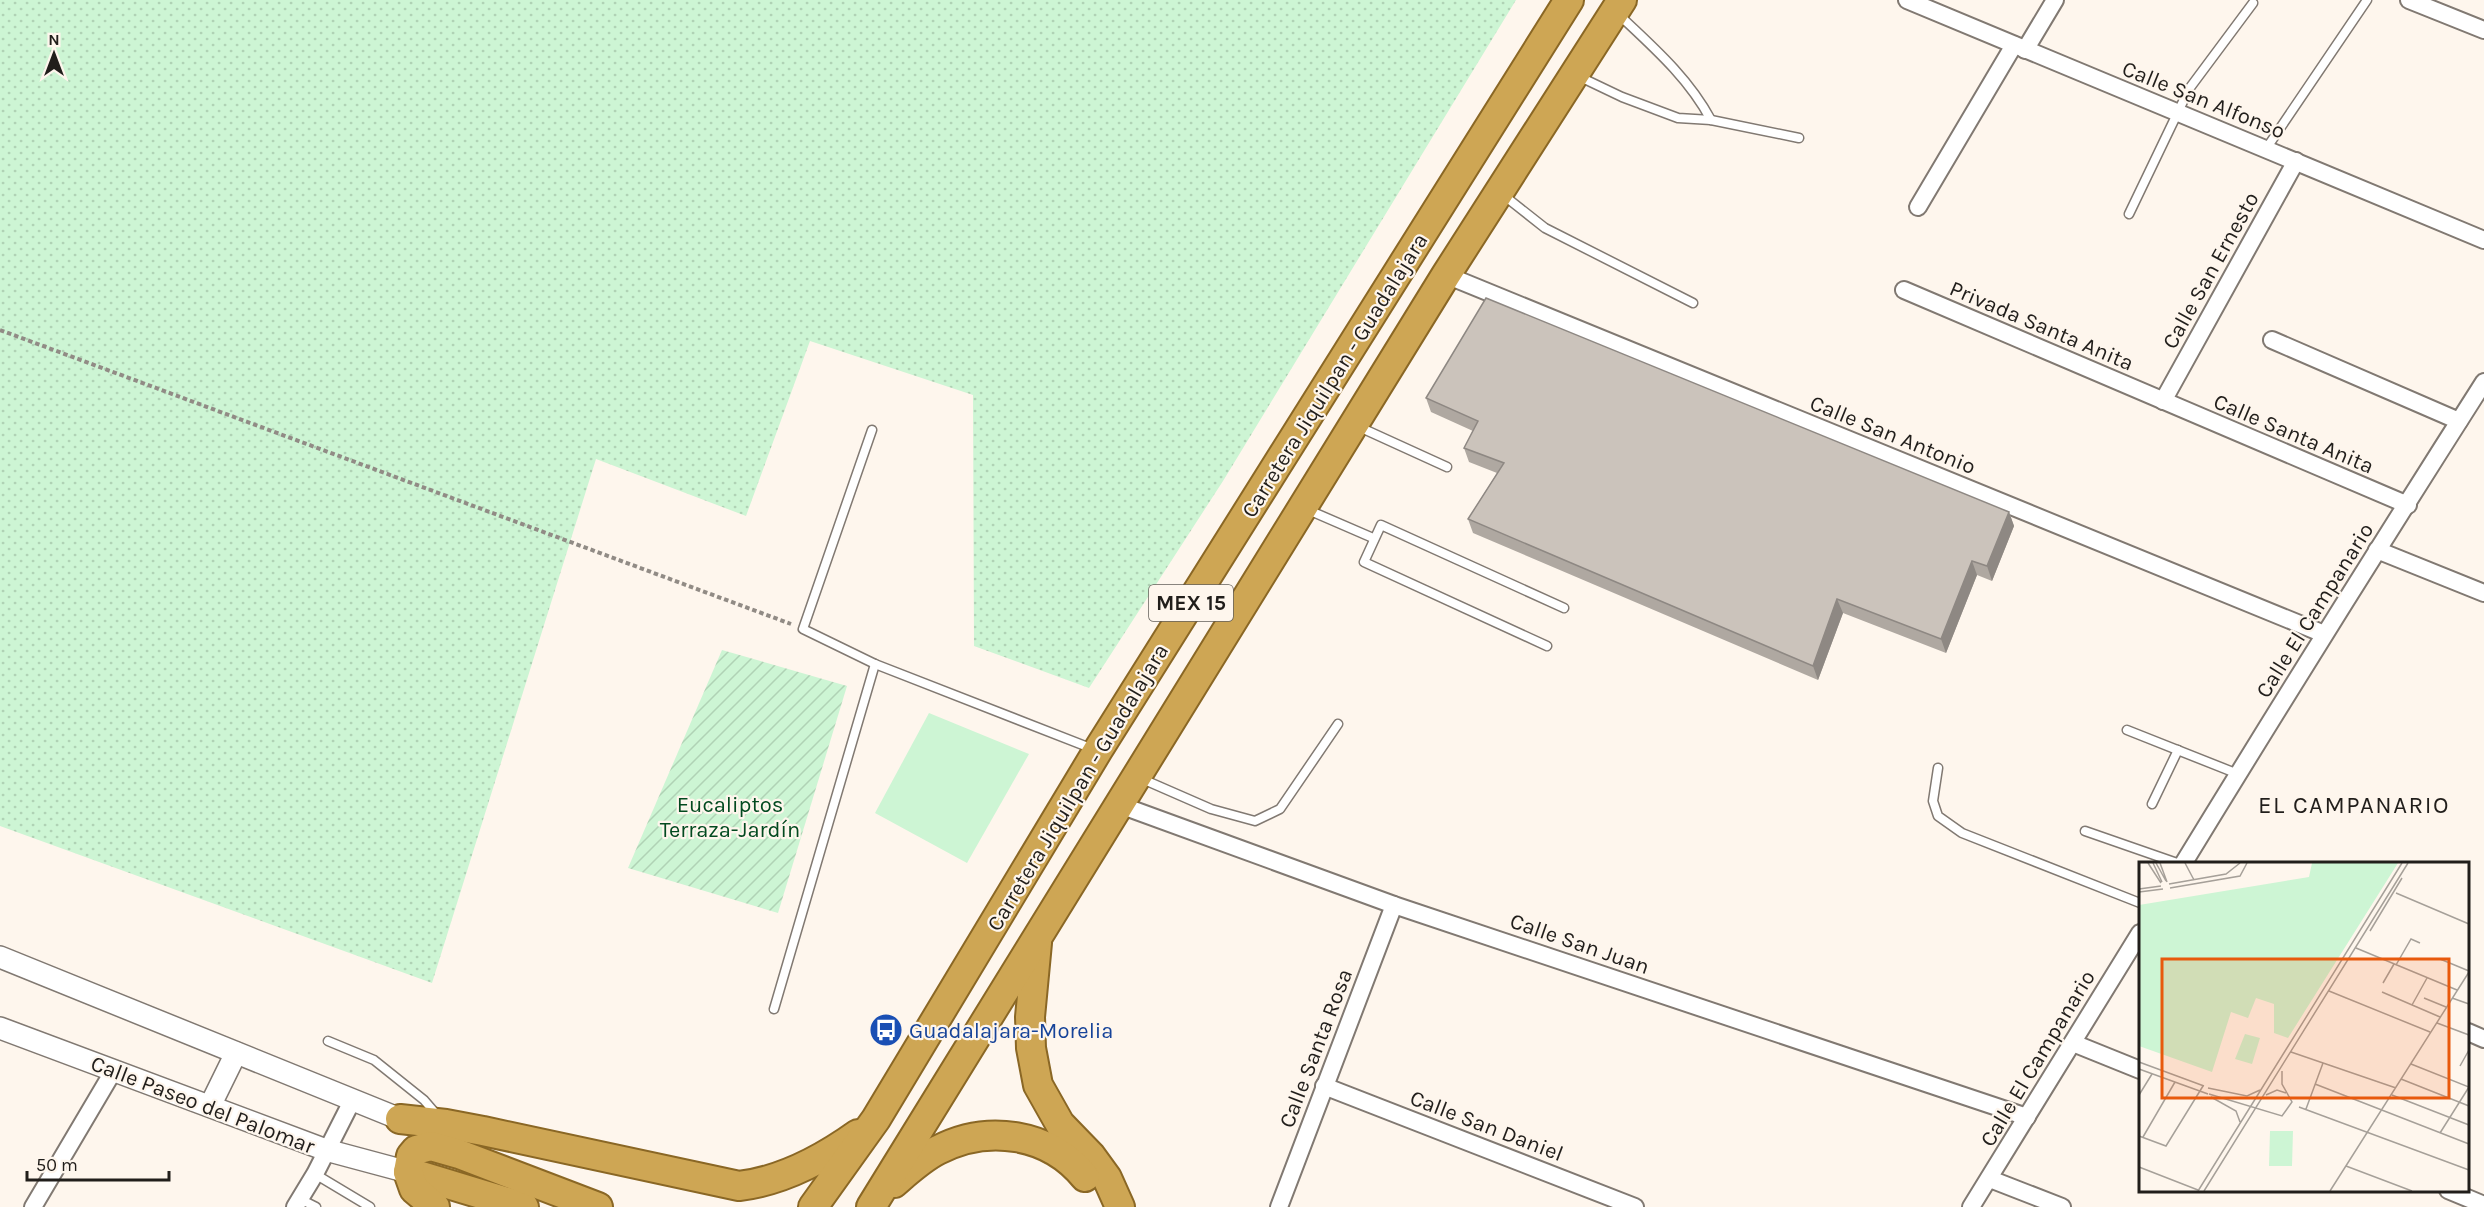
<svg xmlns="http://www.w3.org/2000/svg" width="2484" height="1207" font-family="Karla,sans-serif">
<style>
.grass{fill:url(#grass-dots)}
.garden{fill:url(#garden-furrows)}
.pitch{fill:#cdf5d4}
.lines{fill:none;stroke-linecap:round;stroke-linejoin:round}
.service-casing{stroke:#817972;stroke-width:11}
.minor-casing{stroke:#817972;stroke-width:20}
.tertiary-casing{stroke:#817972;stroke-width:24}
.trunk-casing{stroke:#8a6725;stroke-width:32}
.path{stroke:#918b85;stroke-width:4;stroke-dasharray:4.5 3;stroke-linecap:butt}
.service{stroke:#fff;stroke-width:8}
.minor{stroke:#fff;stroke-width:16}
.tertiary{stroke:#fff;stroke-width:21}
.trunk{stroke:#cea654;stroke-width:28}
.wall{fill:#afa8a1}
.shaded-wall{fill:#8e8883}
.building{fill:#cbc3bb;stroke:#8e8883;stroke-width:1.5}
.labels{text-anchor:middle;stroke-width:4.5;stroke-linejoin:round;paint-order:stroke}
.shield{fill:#fef6ed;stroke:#635f5a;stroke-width:1.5}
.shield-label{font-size:21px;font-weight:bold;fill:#211e1b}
.street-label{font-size:22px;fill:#211e1b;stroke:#fef6ed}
.park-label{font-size:22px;fill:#024a1f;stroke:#fef6ed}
.transit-label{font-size:22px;fill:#164399;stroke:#fef6ed;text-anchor:start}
.neighbourhood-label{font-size:24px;letter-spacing:1.5px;fill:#211e1b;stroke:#fef6ed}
.inset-road{fill:none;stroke:#a6a099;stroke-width:1.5}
.view{fill:#e8590c;fill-opacity:0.15;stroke:#e8590c;stroke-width:3}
.inset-edge{fill:none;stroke:#211e1b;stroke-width:3}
</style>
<defs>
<pattern id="grass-dots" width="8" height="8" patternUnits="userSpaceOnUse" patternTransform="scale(1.5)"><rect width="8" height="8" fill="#cdf5d4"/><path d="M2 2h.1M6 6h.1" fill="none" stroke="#b0d2b5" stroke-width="1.8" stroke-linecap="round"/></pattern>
<pattern id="garden-furrows" width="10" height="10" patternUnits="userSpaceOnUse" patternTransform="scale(1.5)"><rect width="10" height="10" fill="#cdf5d4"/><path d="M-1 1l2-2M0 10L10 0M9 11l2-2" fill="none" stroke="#b0d2b5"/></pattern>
</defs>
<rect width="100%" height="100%" fill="#fef6ed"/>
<polygon class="grass" points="0,0 1516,0 1223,481 1089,688 974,646 973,395 810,341 746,516 596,459 432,983 0,826"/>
<polygon class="garden" points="722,650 847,686 778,913 628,868"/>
<polygon class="pitch" points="929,713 1029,754 967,863 875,813"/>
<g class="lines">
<defs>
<g id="service">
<path d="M1617 13C1652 46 1688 77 1711 120"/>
<polyline points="1578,76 1622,97 1678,118 1711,120 1799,138"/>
<polyline points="2266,149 2367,0"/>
<polyline points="1502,194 1545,228 1693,303"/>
<polyline points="2129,214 2189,89 2253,3"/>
<polyline points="1357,426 1447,467"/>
<polyline points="872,430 803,629 875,664 1093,749"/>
<polyline points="1306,509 1373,538"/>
<polyline points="1547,646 1364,562 1381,525 1564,608"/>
<polyline points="2127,730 2238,774"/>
<polyline points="1938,768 1933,801 1938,816 1962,833 2140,903"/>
<polyline points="1140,778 1211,809 1255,821 1280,809 1338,724"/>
<polyline points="2152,804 2178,750"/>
<polyline points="2085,831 2180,864"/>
<polyline points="774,1009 875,664"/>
<polyline points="328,1041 374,1060 424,1100 437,1115"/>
<polyline points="315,1174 370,1207"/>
<polyline points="300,1199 316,1207"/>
</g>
<g id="minor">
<polyline points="1907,0 2484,240"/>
<polyline points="2409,0 2484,30"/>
<polyline points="2025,50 2055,0"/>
<polyline points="1918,207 2014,45"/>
<polyline points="1446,275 2324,634"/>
<polyline points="1904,290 2408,505"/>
<polyline points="2272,340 2459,421"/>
<polyline points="2163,401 2296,161"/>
<polyline points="2377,550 2484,593"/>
<polyline points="1120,805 1394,905 2027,1117"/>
<path d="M2183 864C2282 702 2382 542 2484 382"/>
<polyline points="2468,1032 2484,1039"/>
<polyline points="2073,1043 2140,1070"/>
<polyline points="1324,1086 1635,1207"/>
<polyline points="1990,1179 2062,1207"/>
<polyline points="2448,1190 2484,1205"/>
<polyline points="33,1207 114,1070"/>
<polyline points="295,1207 315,1174 352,1101"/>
<polyline points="1279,1207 1394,905"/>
<polyline points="1971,1207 2140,933"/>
</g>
<g id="tertiary">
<polyline points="0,957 400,1119"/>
<polyline points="0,1028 326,1150 408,1172"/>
<polyline points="210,1106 236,1053"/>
</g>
<g id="trunk">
<polyline points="1037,943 1030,1017 1031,1048 1038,1085 1060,1124 1091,1156 1107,1178 1120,1207"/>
<path d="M400 1119 446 1124 483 1131 739 1186C782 1181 823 1159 858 1134"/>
<polyline points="408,1172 524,1207"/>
<path d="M894 1183C908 1171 922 1158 938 1150 988 1124 1049 1133 1085 1177"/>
<polyline points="435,1207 414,1189 408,1172 411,1156 416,1150 431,1146 459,1154 598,1207"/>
<polyline points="813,1207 876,1119 1098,750 1569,0"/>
<polyline points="871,1207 1446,275 1622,0"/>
</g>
</defs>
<use href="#service" class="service-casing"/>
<use href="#minor" class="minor-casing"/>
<use href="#tertiary" class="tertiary-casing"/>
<use href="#trunk" class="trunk-casing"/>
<polyline class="path" points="0,330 791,624"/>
<use href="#service" class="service"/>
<use href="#minor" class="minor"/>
<use href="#tertiary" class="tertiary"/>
<use href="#trunk" class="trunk"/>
</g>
<polygon class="wall" points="1426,398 2009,512 2014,526 1992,581 1977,575 1946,653 1843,613 1818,680 1473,533 1468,519 1497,473 1469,462 1464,448 1473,431 1431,412"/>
<g class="shaded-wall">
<polygon points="2009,512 2014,526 1992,581 1987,566"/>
<polygon points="1972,561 1977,575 1946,653 1941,639"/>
<polygon points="1837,599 1843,613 1818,680 1813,666"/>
</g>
<polygon class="building" points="1486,298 2009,512 1987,566 1972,561 1941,639 1837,599 1813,666 1468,519 1504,463 1464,448 1478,421 1426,398"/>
<defs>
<symbol id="bus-disc" viewBox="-11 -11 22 22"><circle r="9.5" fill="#1a4fb4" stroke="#fef6ed"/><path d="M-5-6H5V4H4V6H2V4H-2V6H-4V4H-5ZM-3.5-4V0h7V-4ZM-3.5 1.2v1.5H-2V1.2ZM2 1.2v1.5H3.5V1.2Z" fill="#fff"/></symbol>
</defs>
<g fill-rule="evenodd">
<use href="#bus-disc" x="867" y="1011" width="38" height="38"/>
</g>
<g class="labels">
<rect class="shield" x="1149" y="585" width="84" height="36" rx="4.5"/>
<g class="shield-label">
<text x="1191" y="610">MEX 15</text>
</g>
<g class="street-label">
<text transform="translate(2204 99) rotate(22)" y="8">Calle San Alfonso</text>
<text transform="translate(2210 270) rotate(-61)" y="8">Calle San Ernesto</text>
<text transform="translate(2042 325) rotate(23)" y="8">Privada Santa Anita</text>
<text transform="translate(1334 375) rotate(-58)" y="8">Carretera Jiquilpan - Guadalajara</text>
<text transform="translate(2294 433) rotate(23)" y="8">Calle Santa Anita</text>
<text transform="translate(1893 434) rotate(22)" y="8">Calle San Antonio</text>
<text transform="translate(2314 610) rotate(-58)" y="8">Calle El Campanario</text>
<text transform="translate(1077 787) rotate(-59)" y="8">Carretera Jiquilpan - Guadalajara</text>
<text transform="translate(1580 943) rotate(19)" y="8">Calle San Juan</text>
<text transform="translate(1315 1048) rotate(-69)" y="8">Calle Santa Rosa</text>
<text transform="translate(2037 1058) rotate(-59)" y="8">Calle El Campanario</text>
<text transform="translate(203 1104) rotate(21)" y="8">Calle Paseo del Palomar</text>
<text transform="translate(1487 1125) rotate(21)" y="8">Calle San Daniel</text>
</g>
<g class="park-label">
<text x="730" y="812">Eucaliptos<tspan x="730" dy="25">Terraza-Jardín</tspan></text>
</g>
<g class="transit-label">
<text x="909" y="1038">Guadalajara-Morelia</text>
</g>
<g class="neighbourhood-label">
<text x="2354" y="813">EL CAMPANARIO</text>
</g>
</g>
<g transform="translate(2139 862)">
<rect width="330" height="330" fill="#fef6ed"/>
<path d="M173 1H259L149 176 135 171V142L117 136 109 156 92 150 73 210 0 184V43L170 15Z" fill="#cdf5d4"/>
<path d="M106 172 121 176 113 202 96 197Z" fill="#cdf5d4"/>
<path d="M131 269H154L153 304H130Z" fill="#cdf5d4"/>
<path class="inset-road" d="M9 1 22 21M14 1 23 20M17 1 27 19M21 1 28 20M46 1 55 18M30 22 87 12 101 1M31 26 101 14 108 1M0 27 22 24M0 30 24 27M257 31 330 62M231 69 263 16M217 86 318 128M301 97 330 109M257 103 272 77 281 81M244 121 255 102M190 129 291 170M243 130 301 155M285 136 307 145M313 136 330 142M273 143 288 116M298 161 330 173M152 190 257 226M0 200 65 224M272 202 330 225 301 271M321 204 330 188M0 207 69 232M262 217 330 244M176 222 330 282M69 226 108 234 121 228M70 232 143 254 153 240 143 222V209M0 233 13 212M127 233 138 228 147 231M253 233 330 263M72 235 97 249 101 260M160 245 330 308M167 247 184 201M0 274 27 284 64 224M4 275 36 220M207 304 273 329M0 305 59 328M59 329 263 1M65 329 269 1M191 329 330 110"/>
<path class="view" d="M23 97H310V236H23Z"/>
<rect width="330" height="330" class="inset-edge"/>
</g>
<g transform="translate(54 54)" stroke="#fef6ed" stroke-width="4.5" paint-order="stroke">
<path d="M0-4.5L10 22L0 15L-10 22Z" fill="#211e1b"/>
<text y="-9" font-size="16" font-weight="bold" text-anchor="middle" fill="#211e1b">N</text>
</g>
<path d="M27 1171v9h142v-9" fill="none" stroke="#211e1b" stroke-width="3"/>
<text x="36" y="1171" font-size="18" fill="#211e1b" stroke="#fef6ed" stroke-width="4.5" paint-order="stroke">50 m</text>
</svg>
